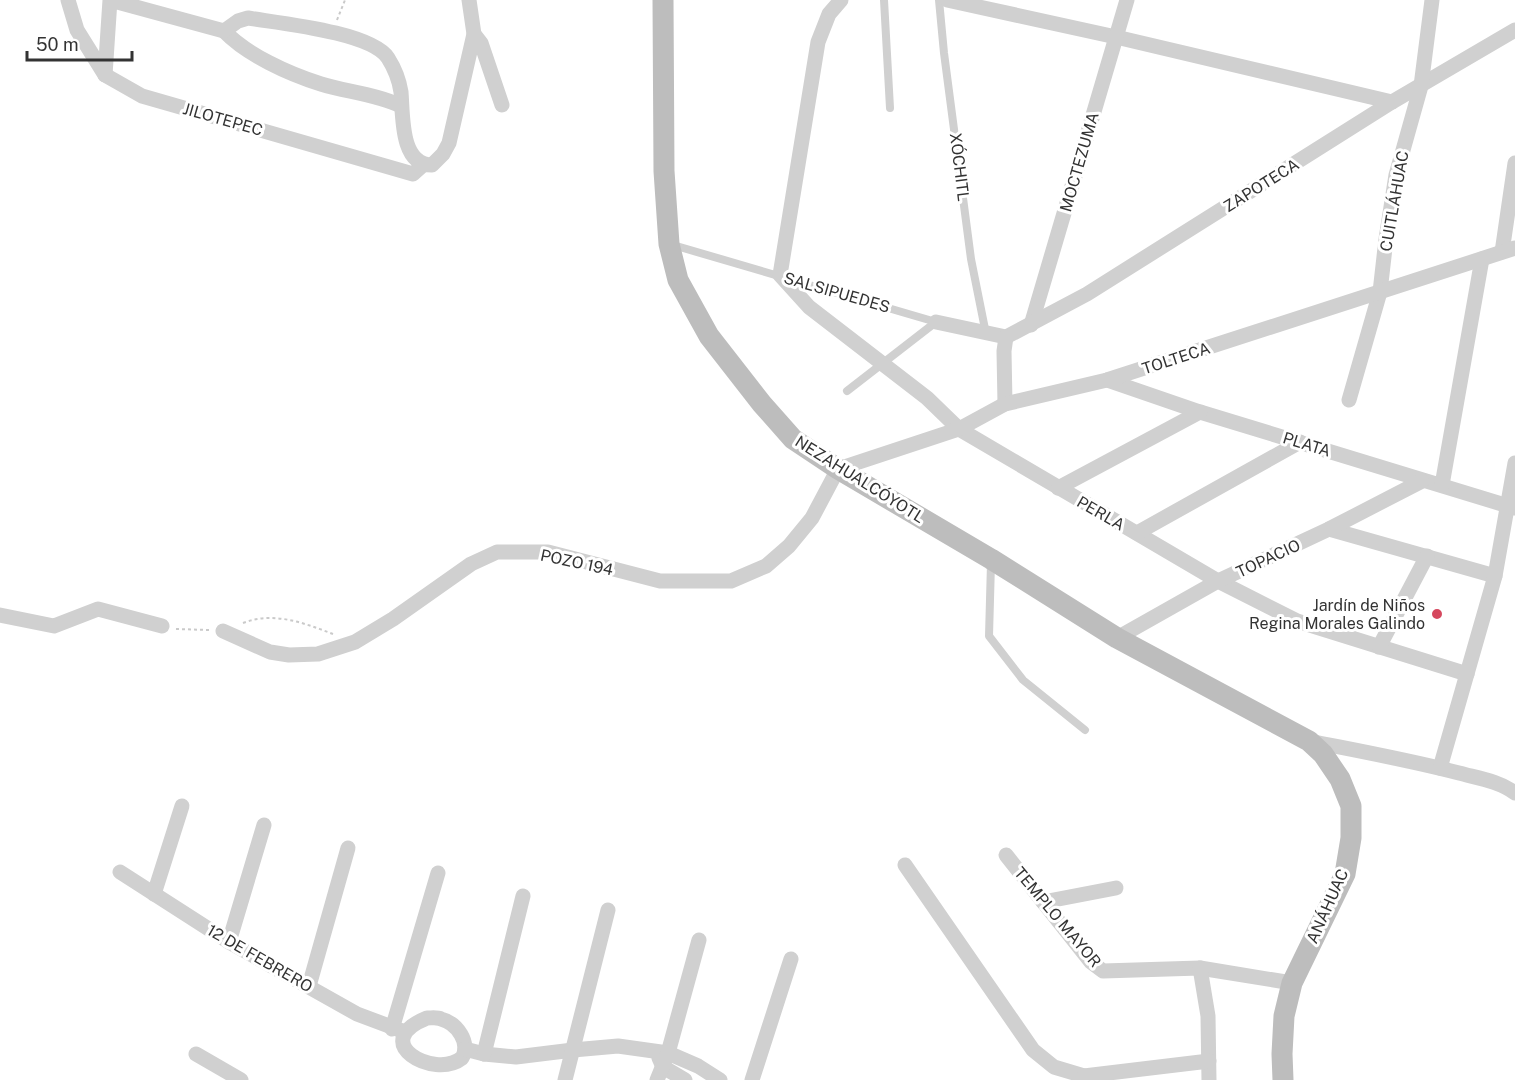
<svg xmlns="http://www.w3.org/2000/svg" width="1515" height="1080" font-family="'Public Sans',sans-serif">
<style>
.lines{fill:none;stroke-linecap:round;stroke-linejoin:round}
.path{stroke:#cacaca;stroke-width:2;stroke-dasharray:3 3;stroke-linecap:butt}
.service{stroke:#d0d0d0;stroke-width:8}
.minor{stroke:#d0d0d0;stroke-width:15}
.secondary{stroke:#bdbdbd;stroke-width:21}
.poi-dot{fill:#d6485e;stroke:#fff;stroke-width:2}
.labels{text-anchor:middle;stroke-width:6;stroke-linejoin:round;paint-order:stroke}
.street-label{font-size:16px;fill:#333;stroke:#fff}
.poi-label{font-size:16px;fill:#333;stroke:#fff;text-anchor:end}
</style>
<rect width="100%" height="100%" fill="#fff"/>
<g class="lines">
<g class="path">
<polyline points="337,20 345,0"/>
<path d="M243 623C274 611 304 623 333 634"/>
<polyline points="176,629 209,630"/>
</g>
<g class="service">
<polyline points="884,0 890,108"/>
<polyline points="939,0 944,53 971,259 986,334"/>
<polyline points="673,245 936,322"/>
<polyline points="847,391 936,322"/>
<polyline points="991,563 989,636 1023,680 1085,730"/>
</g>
<g class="minor">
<polyline points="68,0 77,30 105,75 142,96 413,174 423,165"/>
<polyline points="841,0 829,14 818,42 780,275 809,307 927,398 959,429 1218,581 1297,621 1467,674"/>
<polyline points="947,0 1116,37 1392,102"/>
<path d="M224 31C247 55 289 74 321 84 347 92 376 94 401 106"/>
<polyline points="474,34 481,43 502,105"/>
<path d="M105 75 110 0 224 31 238 21 248 18C278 23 371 32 388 58 395 69 399 79 401 92 403 115 400 165 432 165L443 154 449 143 474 34 469 0"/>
<polyline points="1502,252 1515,163"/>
<polyline points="936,322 1006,337"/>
<polyline points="1031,325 1127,0"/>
<polyline points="1006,337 1087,294 1392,102 1515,30"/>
<polyline points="1107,380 1200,412 1515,508"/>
<polyline points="1349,400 1380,292 1386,239 1396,175 1421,86 1432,0"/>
<polyline points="1005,404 1004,351 1006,337"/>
<polyline points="1442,485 1482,259"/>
<polyline points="1058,488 1200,412"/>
<polyline points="1329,529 1495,576"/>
<polyline points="1137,533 1300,442"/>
<polyline points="0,615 54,626 98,609 162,626"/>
<polyline points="223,631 270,652 289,655 318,654 355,642 393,619 471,564 497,552 548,552 660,581 731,581 766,566 789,546 812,518 838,469 959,429 1005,404 1107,380 1515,248"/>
<polyline points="1117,638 1218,581 1329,529 1422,481"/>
<polyline points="1379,647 1427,556"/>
<path d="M1309 741C1359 751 1409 760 1459 773 1477 778 1499 781 1515 793"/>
<polyline points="1440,768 1495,576 1515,463"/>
<polyline points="1006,855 1091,962 1103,971 1200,968 1292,983"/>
<polyline points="905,865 1033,1050 1054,1067 1084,1076 1084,1080"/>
<polyline points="120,872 229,942 357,1014 405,1032"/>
<polyline points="154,894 182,806"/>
<polyline points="1043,902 1116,888"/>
<polyline points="229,942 264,825"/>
<polyline points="1200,968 1208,1016 1209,1080"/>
<polyline points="309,986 348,848"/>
<path d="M427 1018C432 1018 437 1017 441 1019 457 1023 471 1043 462 1058 434 1080 367 1042 427 1018Z"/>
<polyline points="392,1029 438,873"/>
<polyline points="465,1049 484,1054 516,1057 573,1050 618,1046 668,1053 698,1066 720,1080"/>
<polyline points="196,1054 241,1080"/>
<polyline points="484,1054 523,896"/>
<polyline points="659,1058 663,1067 685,1080"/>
<polyline points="1084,1076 1209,1061"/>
<polyline points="565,1080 608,910"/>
<polyline points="657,1080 668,1053 699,940"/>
<polyline points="752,1080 791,959"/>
</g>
<polyline class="secondary" points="663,0 664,171 669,244 678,280 709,336 762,404 793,439 838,469 991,559 1117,638 1309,741 1323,754 1340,779 1351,806 1351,838 1345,874 1292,983 1284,1016 1282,1054 1283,1080"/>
</g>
<circle class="poi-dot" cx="1437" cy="614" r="6"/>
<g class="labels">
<g class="street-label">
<text transform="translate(223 119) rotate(16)" y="6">JILOTEPEC</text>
<text transform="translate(1079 162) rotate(-74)" y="6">MOCTEZUMA</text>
<text transform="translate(960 167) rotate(83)" y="6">XÓCHITL</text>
<text transform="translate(1261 185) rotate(-32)" y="6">ZAPOTECA</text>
<text transform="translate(1394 201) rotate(-80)" y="6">CUITLÁHUAC</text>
<text transform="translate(837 292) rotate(16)" y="6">SALSIPUEDES</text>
<text transform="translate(1176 358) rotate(-18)" y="6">TOLTECA</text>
<text transform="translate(1307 444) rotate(17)" y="6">PLATA</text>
<text transform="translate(860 479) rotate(32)" y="6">NEZAHUALCÓYOTL</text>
<text transform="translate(1101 513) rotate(30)" y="6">PERLA</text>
<text transform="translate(1268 558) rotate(-25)" y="6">TOPACIO</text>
<text transform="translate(577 562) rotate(12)" y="6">POZO 194</text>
<text transform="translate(1327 906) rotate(-66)" y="6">ANÁHUAC</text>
<text transform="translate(1058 917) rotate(50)" y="6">TEMPLO MAYOR</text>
<text transform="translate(260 958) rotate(30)" y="6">12 DE FEBRERO</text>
</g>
<g class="poi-label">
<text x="1425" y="611">Jardín de Niños<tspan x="1425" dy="18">Regina Morales Galindo</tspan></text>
</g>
</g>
<path d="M27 51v9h105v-9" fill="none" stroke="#333333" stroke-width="3"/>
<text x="36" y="51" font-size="18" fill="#333333" stroke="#ffffff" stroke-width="4.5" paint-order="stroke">50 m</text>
</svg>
